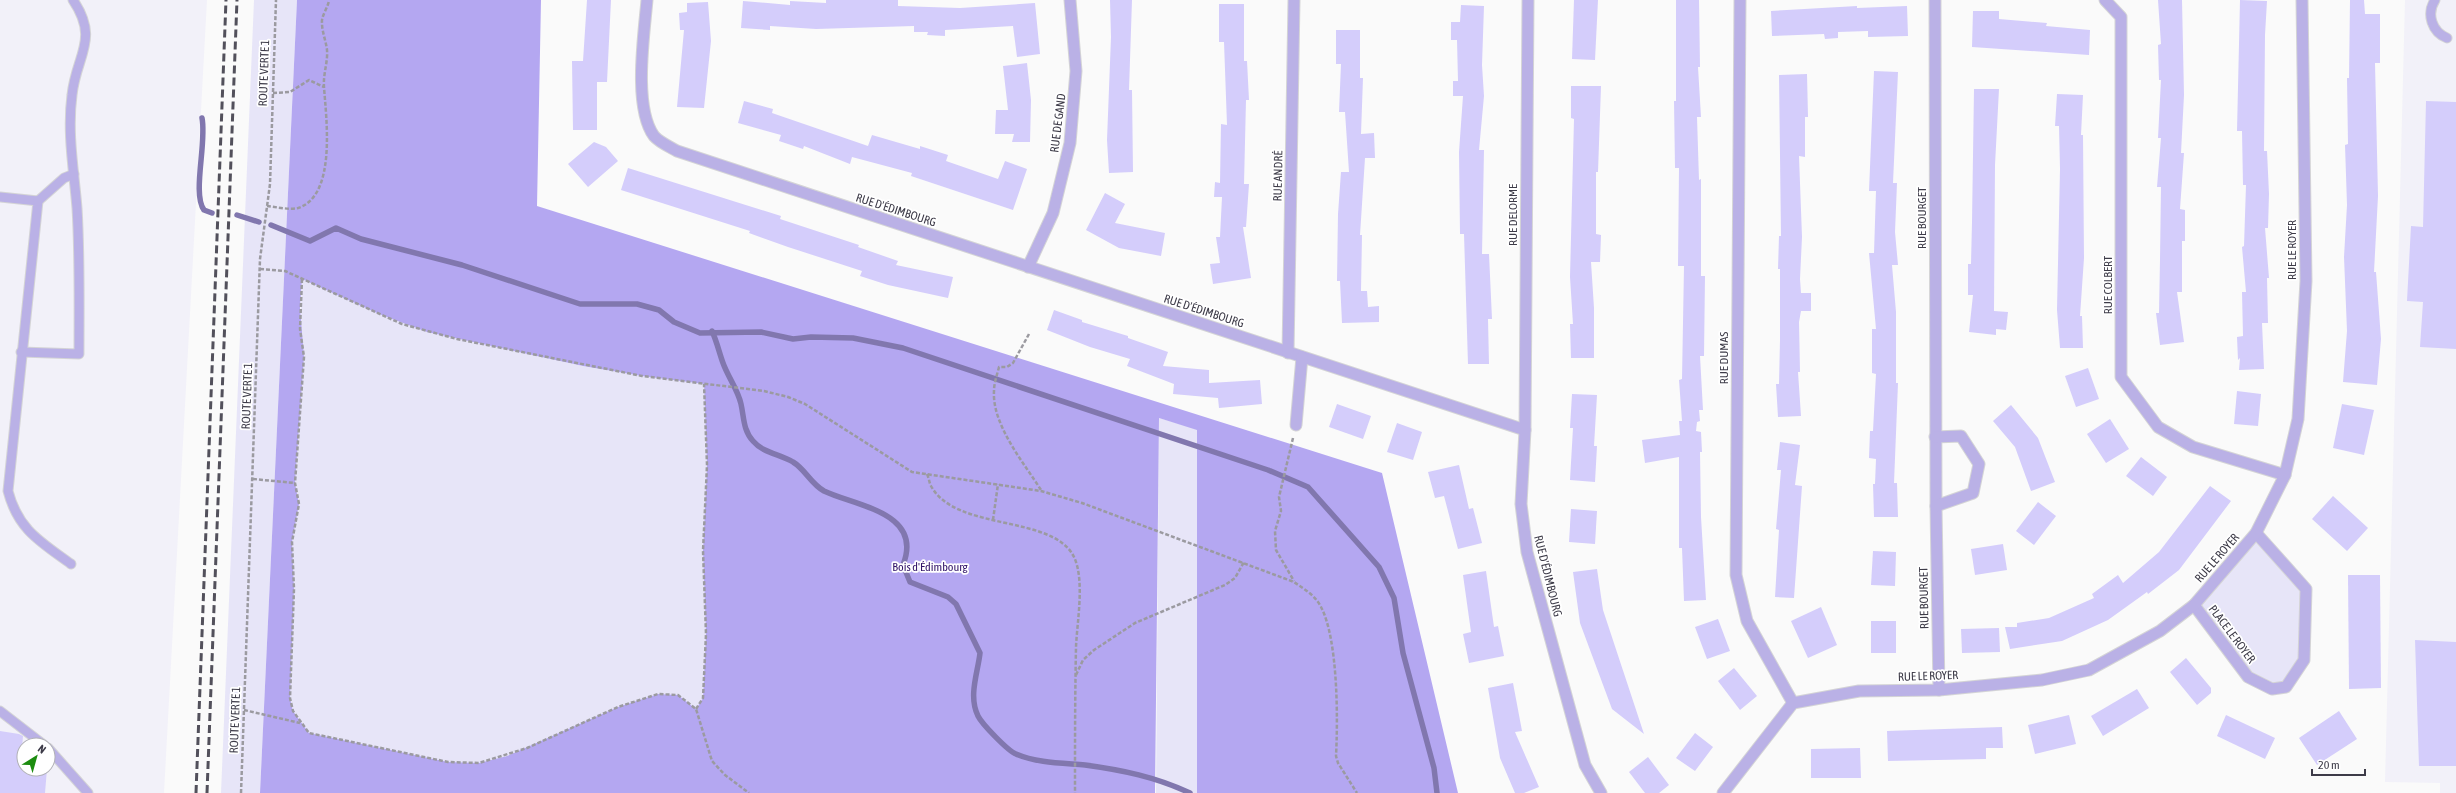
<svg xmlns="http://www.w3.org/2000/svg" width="2456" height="793" font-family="'Asap Condensed',sans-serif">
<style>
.built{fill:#f2f1f9;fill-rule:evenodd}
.green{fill:#e7e5f8}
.forest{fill:#b4a7f1;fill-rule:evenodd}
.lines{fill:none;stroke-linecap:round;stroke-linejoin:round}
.stream{stroke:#8177ae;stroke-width:5.5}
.building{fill:#d4cdfb}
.service-casing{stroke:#d4d4d6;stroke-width:11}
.minor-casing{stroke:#d4d4d6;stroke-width:13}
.path{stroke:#9b9aa0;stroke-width:2.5;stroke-dasharray:4 2;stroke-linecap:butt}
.service{stroke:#bab1e6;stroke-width:9}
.minor{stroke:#bab1e6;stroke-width:11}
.rail{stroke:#52505b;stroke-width:3;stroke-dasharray:8 4;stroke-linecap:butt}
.labels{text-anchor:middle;stroke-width:3.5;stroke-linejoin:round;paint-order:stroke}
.street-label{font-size:12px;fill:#3d3b48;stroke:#fff}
.park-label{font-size:12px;fill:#301267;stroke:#fff}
</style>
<rect width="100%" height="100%" fill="#fafafa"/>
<g class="built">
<path d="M0 0H207L164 793H0ZM24 745H48V769H24Z"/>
<polygon points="2405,0 2456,0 2456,793 2440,793 2440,783 2385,782"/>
</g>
<g class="green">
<polygon points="254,0 297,0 260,793 221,793"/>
<polygon points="302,279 379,314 427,332 583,366 642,376 704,384 707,465 703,551 706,634 703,698 696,709 678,695 658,694 618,707 506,756 479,763 448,762 309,733 293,711 290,698 294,589 292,542 299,504 295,483 304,357 300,329"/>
<polygon points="1159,418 1197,429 1197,793 1156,793"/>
<polygon points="2256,533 2306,589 2304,660 2286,687 2272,689 2248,677 2194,605"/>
</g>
<path class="forest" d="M297 0H541L537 206 1382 473 1458 793H1197V430L1159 418 1155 793H260ZM302 279 379 314 427 332 583 366 642 376 704 384 707 465 703 551 706 634 703 698 696 709 678 695 658 694 618 707 507 756 479 763 448 762 309 733 293 711 290 698 294 589 292 542 299 504 295 483 304 357 300 308Z"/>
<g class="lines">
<g class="stream">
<path d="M202 118C207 142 192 194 204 210L212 213"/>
<polyline points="237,215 259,222"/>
<polyline points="271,225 310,241 336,228 361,239 462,265 580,304 637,304 659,310 674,322 700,333 761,332 793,339 811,337 853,338 903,348 1268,470 1308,487 1379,567 1394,598 1403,653 1434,768 1437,793"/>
<path d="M712 331C717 342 719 352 723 363 728 377 738 390 741 404 744 417 743 430 753 441 763 453 780 454 793 462 805 469 811 484 824 491 855 506 924 512 903 565L910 582 948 597 956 604 980 653C978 672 968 696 978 716 982 724 1008 751 1016 754 1037 763 1062 763 1085 765 1122 770 1156 777 1190 793"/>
</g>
</g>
<g class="building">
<polygon points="587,0 611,0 607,82 597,82 597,130 573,130 572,61 583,61"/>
<polygon points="826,0 898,0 898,6 960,8 1035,3 1040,54 1017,57 1013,26 945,30 945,36 927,35 928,32 914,32 914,26 816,29 770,26 770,30 741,28 743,1 790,5 790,1 826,3"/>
<polygon points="1110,0 1132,0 1129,90 1132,90 1133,172 1109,173 1107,140 1111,37"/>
<polygon points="1574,0 1598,0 1595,60 1572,59"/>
<polygon points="1676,0 1699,0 1700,67 1698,67 1701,117 1697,117 1699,180 1701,179 1701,276 1705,276 1704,356 1700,356 1703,410 1699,410 1700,421 1697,422 1696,431 1701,432 1702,452 1700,452 1701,517 1706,600 1684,601 1682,548 1679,548 1679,457 1645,463 1642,440 1680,435 1679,421 1682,421 1679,380 1682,379 1684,266 1678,266 1679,168 1675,168 1674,101 1676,101"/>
<polygon points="2158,0 2182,0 2184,95 2181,153 2184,153 2180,209 2185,210 2185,241 2182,241 2182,292 2177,292 2184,342 2160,345 2156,313 2159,313 2160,260 2161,187 2157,187 2161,138 2158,138 2161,80 2159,80 2158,45 2161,44"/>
<polygon points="2240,0 2267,1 2265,35 2264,151 2267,151 2269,194 2268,228 2265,228 2269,278 2267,278 2268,323 2262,323 2264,369 2239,370 2240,358 2238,360 2237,337 2243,336 2242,292 2246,292 2242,247 2244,246 2246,185 2243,185 2242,131 2237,131"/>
<polygon points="2350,0 2364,0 2365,14 2380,14 2380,63 2375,63 2378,196 2374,272 2376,272 2381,339 2377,385 2343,382 2347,331 2344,257 2347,205 2345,145 2348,144 2347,78 2349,78"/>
<polygon points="708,2 711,41 704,108 677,107 684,30 680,30 679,13 687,12 687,3"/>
<polygon points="1219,4 1244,4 1244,61 1247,61 1249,100 1246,100 1244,184 1249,184 1246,227 1243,227 1251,278 1213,284 1210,264 1220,263 1216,237 1220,237 1222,197 1214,197 1215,182 1220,183 1221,124 1227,125 1224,42 1219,42"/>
<polygon points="1461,5 1484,6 1482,65 1484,96 1479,150 1484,150 1482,254 1489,254 1492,319 1488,319 1489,364 1468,364 1464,234 1460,234 1459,152 1463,96 1453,96 1453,81 1458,81 1457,40 1451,40 1451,22 1460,22"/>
<polygon points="1857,6 1857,8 1907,6 1908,36 1868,37 1868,31 1838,32 1838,38 1825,39 1824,34 1772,36 1771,11"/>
<polygon points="1973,11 1999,11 1999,19 2047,23 2046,26 2090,30 2089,55 1972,47"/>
<polygon points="1336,30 1360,30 1360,78 1363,78 1361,134 1374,133 1375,158 1365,158 1360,235 1362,235 1361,291 1367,291 1368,307 1379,306 1379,322 1342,323 1340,281 1337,281 1338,214 1341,172 1349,172 1345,112 1339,112 1341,64 1336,64"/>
<polygon points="1027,63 1031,100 1030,142 1012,142 1014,134 995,134 996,110 1008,110 1003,66"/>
<polygon points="1874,71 1898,72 1893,183 1897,183 1895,232 1898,265 1892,265 1896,312 1896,383 1898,383 1894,483 1897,483 1898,517 1874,517 1873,484 1875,484 1876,459 1869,458 1870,431 1873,431 1876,374 1872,373 1872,329 1876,329 1869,253 1874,253 1876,191 1869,191"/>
<polygon points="1807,74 1808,117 1805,117 1805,157 1799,156 1802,237 1800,279 1801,293 1811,293 1811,311 1801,311 1799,322 1800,372 1798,372 1801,416 1778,417 1776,384 1779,384 1780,340 1780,269 1778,269 1779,236 1781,236 1779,75"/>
<polygon points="1571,86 1601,86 1598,172 1596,172 1596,234 1601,235 1600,262 1591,262 1594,308 1594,358 1571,358 1570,324 1573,324 1570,277 1574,119 1571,118"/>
<polygon points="1974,89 1999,89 1995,165 1994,311 2008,312 2006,330 1996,329 1996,335 1969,332 1973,295 1968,295 1968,264 1971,264 1972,222"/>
<polygon points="2057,94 2083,95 2081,135 2083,135 2084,258 2080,316 2082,316 2083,348 2060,348 2057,310 2060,169 2059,126 2055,126"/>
<polygon points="744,101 773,109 772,113 868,146 872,135 920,149 920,146 948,155 946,161 998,179 1005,161 1027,169 1013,210 911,176 912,173 852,157 850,164 804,146 803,149 779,141 781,135 738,123"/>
<polygon points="2426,101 2456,102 2456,349 2420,347 2423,302 2407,301 2411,226 2423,227"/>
<polygon points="594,142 606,147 618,161 588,187 568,164"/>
<polygon points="628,168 781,216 780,219 859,245 858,247 898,261 896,265 953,277 948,298 888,285 860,276 862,271 788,247 749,233 750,231 621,190"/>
<polygon points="1105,193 1125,204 1115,223 1165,233 1161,256 1119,248 1086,230"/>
<polygon points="1054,310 1082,320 1082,322 1128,336 1128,338 1168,352 1163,366 1209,370 1209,383 1260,380 1262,404 1219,408 1218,398 1173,394 1174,384 1127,366 1130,359 1090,347 1047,330"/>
<polygon points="2088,368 2099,399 2076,407 2065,376"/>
<polygon points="2237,391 2261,394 2258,426 2234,424"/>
<polygon points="1572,394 1597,395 1594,446 1597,446 1595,482 1570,480 1573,428 1570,428"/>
<polygon points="1337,404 1371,416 1363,439 1329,427"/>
<polygon points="2342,404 2374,410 2364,455 2333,448"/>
<polygon points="2011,405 2038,438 2055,482 2031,491 2015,447 1993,421"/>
<polygon points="2110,419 2129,449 2106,463 2087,434"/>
<polygon points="1397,423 1422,432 1413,460 1387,452"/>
<polygon points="1780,442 1800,445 1795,485 1802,486 1794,598 1775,597 1779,530 1776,529 1781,470 1777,470"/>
<polygon points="2141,457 2167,477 2153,496 2126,476"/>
<polygon points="1459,465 1469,509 1473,508 1482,543 1458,549 1444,496 1435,498 1428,472"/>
<polygon points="2210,486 2231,501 2179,570 2148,594 2147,592 2108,620 2062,641 2010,649 2005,627 2017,627 2017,623 2049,618 2094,598 2092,594 2118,575 2123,583 2159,552"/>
<polygon points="2333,496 2368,528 2347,551 2312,519"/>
<polygon points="2038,502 2056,516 2034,545 2016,531"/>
<polygon points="1571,509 1597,511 1595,544 1569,542"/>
<polygon points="2003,544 2007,570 1975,575 1971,549"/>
<polygon points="1873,551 1896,552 1895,586 1871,585"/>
<polygon points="1597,569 1603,610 1644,734 1612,709 1580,623 1573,572"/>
<polygon points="1486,571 1494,627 1498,626 1504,656 1469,663 1463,634 1471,632 1463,575"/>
<polygon points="2348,575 2380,575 2381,688 2349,689"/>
<polygon points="1821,607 1837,645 1808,658 1791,621"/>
<polygon points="1718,619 1730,651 1707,659 1695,627"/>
<rect x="1871" y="621" width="25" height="32"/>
<polygon points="1999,628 2000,652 1962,653 1961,629"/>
<polygon points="2415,640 2456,642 2456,766 2419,766"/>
<polygon points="2186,658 2211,688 2211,693 2197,705 2170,672"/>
<polygon points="1734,668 1757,696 1740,710 1718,681"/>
<polygon points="1513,683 1522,731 1515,732 1539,787 1524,793 1515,793 1500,758 1488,688"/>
<polygon points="2137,689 2149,708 2103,736 2091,716"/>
<polygon points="2339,711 2357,739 2317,765 2299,738"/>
<polygon points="2069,715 2076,744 2035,754 2028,725"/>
<polygon points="2226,715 2275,738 2265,759 2217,736"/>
<polygon points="2002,727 2003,748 1986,748 1986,759 1888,761 1887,731"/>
<polygon points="0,731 19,734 23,736 21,760 24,760 24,769 47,769 45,793 0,793"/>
<polygon points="1695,733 1713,747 1695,771 1676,758"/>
<polygon points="1860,748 1861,778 1811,778 1811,749"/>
<polygon points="1648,757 1669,785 1659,793 1645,793 1629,772"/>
</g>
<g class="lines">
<defs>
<g id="service">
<path d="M2435 0C2426 14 2432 32 2447 38"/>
<path d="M0 197 38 201 8 491C18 530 41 542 71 564"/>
<polyline points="38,201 64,178 74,174"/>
<path d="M21 352 79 354C79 306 80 257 77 208 74 171 67 133 72 95 76 55 100 40 73 0"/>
<polyline points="0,711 44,745"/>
<polyline points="48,748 88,793"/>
</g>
<g id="minor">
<path d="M647 0C644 35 633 107 654 136 659 142 670 147 677 151L1525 430"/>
<polyline points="1528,0 1525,430 1521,504 1527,552 1585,765 1601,793"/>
<polyline points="1740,0 1736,575 1747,621 1793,703"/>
<polyline points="1935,0 1936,506 1939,690"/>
<polyline points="2105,0 2121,17 2121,377 2158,427 2193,447 2285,475"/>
<polyline points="1028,267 1053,213 1070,143 1076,71 1070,0"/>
<polyline points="1288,353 1294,0"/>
<polyline points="1296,425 1302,357"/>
<polyline points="1935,437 1961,436 1979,464 1973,493 1936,506"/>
<polyline points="2194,605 2248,677 2272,689 2286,687 2304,660 2306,589 2256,533"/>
<polyline points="1723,793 1793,703 1859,691 1939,690 2042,680 2089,670 2160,631 2194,605 2256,533 2285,475 2298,419 2306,281 2302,0"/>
</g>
</defs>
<use href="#service" class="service-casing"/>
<use href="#minor" class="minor-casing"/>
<g class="path">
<polyline points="273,93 290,92 309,80 324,87"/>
<path d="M267 206C276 207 289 210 298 208 337 196 326 117 324 87 323 74 328 62 327 50 326 41 322 32 322 23 321 16 328 8 329 0"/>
<path d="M260 269 285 271 402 324 457 339 642 376 764 391 788 397 805 404 912 472 1041 491 1082 503 1294 582C1304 589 1315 595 1321 607 1338 639 1338 719 1336 756L1338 763 1357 793"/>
<polyline points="302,279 300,329 304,357 295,483 299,504 292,542 294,589 290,698 293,711 309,733 448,762 479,763 527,748 618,707 658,694 678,695 696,709 712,761 725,775 749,793"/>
<path d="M1029 334 1013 363 1007 367H999C997 375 994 383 994 391 992 425 1024 463 1041 490"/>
<polyline points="1293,438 1279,497 1281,511 1275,531 1276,550 1294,581"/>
<path d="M927 474C929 478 929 482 931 486 956 532 1053 514 1074 557 1085 580 1077 622 1076 647 1075 696 1075 744 1075 793"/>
<polyline points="253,479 295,483"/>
<polyline points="993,520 998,484"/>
<polyline points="1076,675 1083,660 1094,650 1135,623 1225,585 1235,578 1244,562"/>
<polyline points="696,709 703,698 706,634 703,551 707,465 704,384"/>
<polyline points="244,710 300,723"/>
<polyline points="241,793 260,259 270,184 276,0"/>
</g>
<use href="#service" class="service"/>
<use href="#minor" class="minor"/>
<g class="rail">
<polyline points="196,793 226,0"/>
<polyline points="207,793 237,0"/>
</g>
</g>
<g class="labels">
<g class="street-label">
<text transform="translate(264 73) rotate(-88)" y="4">ROUTE VERTE 1</text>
<text transform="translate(1058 123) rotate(-83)" y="4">RUE DE GAND</text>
<text transform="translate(1278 176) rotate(-89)" y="4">RUE ANDRÉ</text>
<text transform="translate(896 210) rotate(18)" y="4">RUE D'ÉDIMBOURG</text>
<text transform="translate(1513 215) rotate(-90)" y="4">RUE DELORME</text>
<text transform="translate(1922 218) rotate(-90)" y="4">RUE BOURGET</text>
<text transform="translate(2292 250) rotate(-90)" y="4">RUE LE ROYER</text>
<text transform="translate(2108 285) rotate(-90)" y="4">RUE COLBERT</text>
<text transform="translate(1204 311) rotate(18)" y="4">RUE D'ÉDIMBOURG</text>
<text transform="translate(1724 358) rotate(-90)" y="4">RUE DUMAS</text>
<text transform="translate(247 396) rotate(-88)" y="4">ROUTE VERTE 1</text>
<text transform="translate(2217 558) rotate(-49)" y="4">RUE LE ROYER</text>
<text transform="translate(1548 576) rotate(76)" y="4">RUE D'ÉDIMBOURG</text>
<text transform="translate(1924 598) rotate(-91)" y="4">RUE BOURGET</text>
<text transform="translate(2232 634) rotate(53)" y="4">PLACE LE ROYER</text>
<text transform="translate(1928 676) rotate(-2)" y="4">RUE LE ROYER</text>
<text transform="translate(235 720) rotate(-88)" y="4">ROUTE VERTE 1</text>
</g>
<g class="park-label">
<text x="930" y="571">Bois d'Édimbourg</text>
</g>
</g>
<g transform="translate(36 757) rotate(37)"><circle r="19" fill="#ffffff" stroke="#b1b1b6"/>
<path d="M0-3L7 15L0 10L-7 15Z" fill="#1c8c0f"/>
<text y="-6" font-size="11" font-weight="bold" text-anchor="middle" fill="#3d3b48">N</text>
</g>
<path d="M2312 769v6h53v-6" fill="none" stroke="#3d3b48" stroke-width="2"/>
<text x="2318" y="769" font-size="12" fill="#3d3b48" stroke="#ffffff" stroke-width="3" paint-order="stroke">20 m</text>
</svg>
